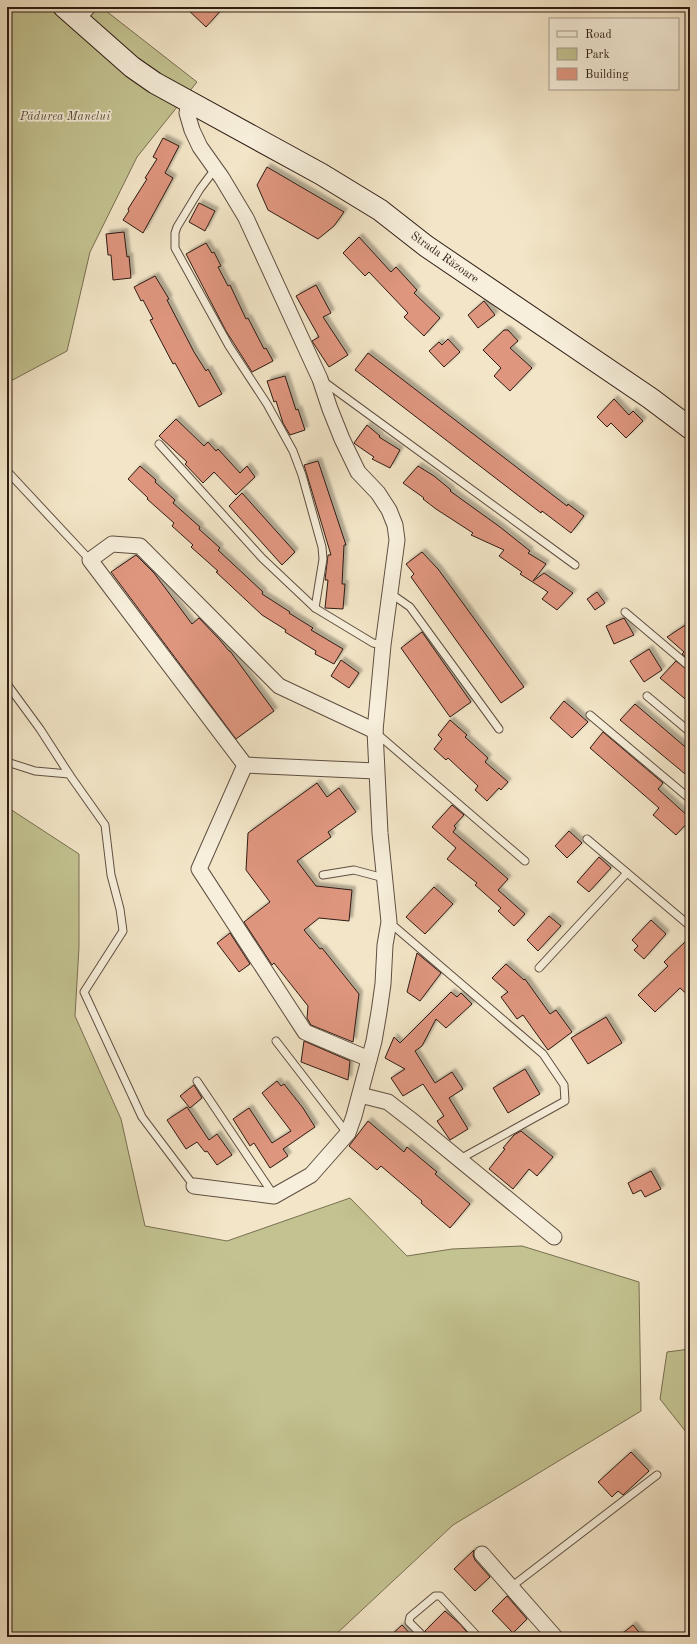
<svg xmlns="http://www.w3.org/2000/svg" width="697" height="1644" font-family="'Old Standard TT',serif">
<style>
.green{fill:#c3c391;stroke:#786f52}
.building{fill:#df967f;stroke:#2e1b14;filter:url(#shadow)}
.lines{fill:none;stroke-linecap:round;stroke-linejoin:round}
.lane-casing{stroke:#5f4e41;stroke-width:9}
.street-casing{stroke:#5f4e41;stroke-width:17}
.secondary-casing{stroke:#2e1b14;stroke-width:23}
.lane{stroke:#f7efdb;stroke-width:7}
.street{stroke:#f7efdb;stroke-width:15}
.secondary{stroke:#f7efdb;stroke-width:21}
.labels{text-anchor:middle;stroke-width:3.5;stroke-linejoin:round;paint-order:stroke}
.park-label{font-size:12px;font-style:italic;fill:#5b4d3a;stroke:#f7efdb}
.street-label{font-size:12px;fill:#2e1b14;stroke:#f7efdb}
</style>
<defs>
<filter id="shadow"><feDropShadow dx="3.5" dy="-3.5" stdDeviation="1" flood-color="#0004"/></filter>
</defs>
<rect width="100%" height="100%" fill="#f3e6c8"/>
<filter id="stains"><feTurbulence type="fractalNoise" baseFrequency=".005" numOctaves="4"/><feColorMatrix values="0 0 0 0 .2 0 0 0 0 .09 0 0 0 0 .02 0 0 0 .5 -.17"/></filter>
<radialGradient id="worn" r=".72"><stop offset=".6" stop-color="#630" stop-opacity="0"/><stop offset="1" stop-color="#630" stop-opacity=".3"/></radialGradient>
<g class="green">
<polygon points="7,7 101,7 197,82 137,157 90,252 67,351 7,383"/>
<polygon points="7,807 79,854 79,947 75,1016 121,1119 145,1226 227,1241 350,1198 407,1256 452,1249 522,1246 639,1282 641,1411 453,1525 333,1637 7,1637"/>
<polygon points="690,1349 690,1437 660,1399 667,1352"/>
</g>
<g class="building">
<polygon points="185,7 224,7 206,27"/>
<polygon points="163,138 179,146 165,173 173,178 143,233 123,220 129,211 128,209 147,179 145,178 157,159 153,157"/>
<polygon points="267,167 344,212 334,226 318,239 268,210 257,185"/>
<polygon points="199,203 215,211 205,231 189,222"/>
<polygon points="124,232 127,257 129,256 131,278 113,280 111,255 108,255 106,234"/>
<polygon points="359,237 391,272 396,267 417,290 414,293 440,318 424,336 404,317 408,313 369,272 365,276 343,253"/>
<polygon points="206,243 212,253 214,252 221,266 218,267 228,286 230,285 246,319 248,318 264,349 266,348 273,361 252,372 226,331 186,254"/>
<polygon points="155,276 169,299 167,300 194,352 206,371 208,369 222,394 199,407 175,363 173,364 150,320 153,319 143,300 141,301 134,287"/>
<polygon points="316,285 331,313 323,317 348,355 329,367 312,341 319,337 296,296"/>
<polygon points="484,301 495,315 478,328 468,315"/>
<polygon points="504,330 508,330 518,341 510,348 532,368 510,391 494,376 501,368 483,350"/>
<polygon points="448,339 460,352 444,367 429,351 439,342 442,345"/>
<polygon points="368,353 567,506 568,504 584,516 571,533 542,511 541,513 355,370"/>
<polygon points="285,376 296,410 298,409 305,430 290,435 283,423 276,401 274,402 267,381"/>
<polygon points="614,399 629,415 633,411 643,421 626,438 611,423 607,427 597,417"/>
<polygon points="176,419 204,446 208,442 216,451 218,449 240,473 247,466 255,477 236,495 214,472 203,483 185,464 187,462 159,436"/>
<polygon points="367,425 380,436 379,437 400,450 390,468 372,459 374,457 355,444 354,443"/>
<polygon points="318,461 346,545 344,545 342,584 345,584 343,609 325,608 328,580 325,580 328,555 331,555 304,465"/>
<polygon points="140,466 156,480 155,482 175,500 173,503 200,527 199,529 220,548 218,550 263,592 262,594 290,612 289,613 313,628 311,630 343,649 334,664 315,654 316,651 285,632 286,630 262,615 216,572 218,571 191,547 193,545 172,526 174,523 147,499 148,498 128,479"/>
<polygon points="418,466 434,476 451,490 450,491 500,527 530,551 528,553 546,564 533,581 544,573 573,593 557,610 542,599 548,592 520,574 522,572 499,556 504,550 471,535 473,533 436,509 423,499 424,498 403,483"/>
<polygon points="242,493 295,552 282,565 229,506"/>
<polygon points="422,552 438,569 524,687 501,703 411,577 414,574 406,564"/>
<polygon points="136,555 154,573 192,624 199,618 219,639 229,651 230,651 274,711 236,739 111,572"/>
<polygon points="597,592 605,603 595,610 587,599"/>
<polygon points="624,618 634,635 614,644 606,626"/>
<polygon points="690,622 690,660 682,654 684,652 667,637"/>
<polygon points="422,632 471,702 450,717 401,648"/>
<polygon points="649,649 662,670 644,682 630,661"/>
<polygon points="341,660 359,673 349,688 331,676"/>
<polygon points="676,661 690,672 690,703 660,678"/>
<polygon points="564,701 588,722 572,738 550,718"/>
<polygon points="635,704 690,751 690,778 620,720"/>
<polygon points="450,720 467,735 465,737 488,758 485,762 508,782 501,790 499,788 487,801 475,790 478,786 448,758 446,760 434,749 442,739 438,735"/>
<polygon points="603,732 663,783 658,789 690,818 690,820 676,835 653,815 659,808 590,748"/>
<polygon points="317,783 327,797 339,788 356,812 328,832 331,837 297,861 316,886 352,890 349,921 319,918 304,930 320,949 322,948 359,994 353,1042 311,1025 307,1018 308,1006 274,963 272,965 244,922 270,902 246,870 248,833"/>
<polygon points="452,805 464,815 454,826 456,828 453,832 486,860 508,879 498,890 525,914 514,926 498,911 501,908 475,885 477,883 447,859 456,848 432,827"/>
<polygon points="569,831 582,843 567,858 555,846"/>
<polygon points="599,857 611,868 589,892 577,882"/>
<polygon points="434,887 453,904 425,934 406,917"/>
<polygon points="549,916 561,926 538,951 527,940"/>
<polygon points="651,920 666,934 644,959 634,950 638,946 632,940"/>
<polygon points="230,933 250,964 239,972 217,943"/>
<polygon points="685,942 690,948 690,997 680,988 655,1012 638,995 668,966 664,962"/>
<polygon points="417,953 441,973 420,1001 407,992"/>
<polygon points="506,964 524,980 525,979 550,1014 556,1010 572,1032 548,1050 523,1015 517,1019 501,997 508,992 492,978"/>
<polygon points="451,992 457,997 461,993 472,1004 446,1028 436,1019 422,1046 415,1051 435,1083 452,1072 463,1089 449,1098 468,1129 450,1140 437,1121 444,1116 423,1084 403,1096 391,1078 405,1069 385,1058 394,1037 400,1043"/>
<polygon points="606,1017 622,1043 588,1064 571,1038"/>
<polygon points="304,1041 350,1061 348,1080 301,1062"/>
<polygon points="525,1069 540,1094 508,1113 493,1088"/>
<polygon points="277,1081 281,1086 284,1084 303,1108 315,1127 283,1149 288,1156 270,1168 254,1143 250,1146 233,1119 249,1108 272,1143 291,1131 262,1093"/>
<polygon points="194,1085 202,1098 190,1108 180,1096"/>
<polygon points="187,1107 209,1140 217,1134 232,1155 217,1165 207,1151 205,1152 197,1142 186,1149 167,1120"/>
<polygon points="368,1121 404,1152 407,1147 437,1172 435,1174 470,1204 450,1228 421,1203 422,1201 381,1166 377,1170 349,1146"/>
<polygon points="521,1131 553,1157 537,1176 529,1169 513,1189 489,1169 505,1149 503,1148 514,1135"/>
<polygon points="651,1171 661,1189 645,1197 641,1190 633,1194 628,1183"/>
<polygon points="631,1452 649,1471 623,1495 618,1491 612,1497 598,1482"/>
<polygon points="474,1550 473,1555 475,1560 490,1577 475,1591 454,1569"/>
<polygon points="507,1596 527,1619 513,1633 492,1611"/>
<polygon points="445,1611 460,1624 471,1637 429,1637 425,1631"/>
<polygon points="402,1625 413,1637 389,1637"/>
<polygon points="633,1625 643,1637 618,1637"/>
</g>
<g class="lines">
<defs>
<g id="lane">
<polyline points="82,20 93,7"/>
<polyline points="214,167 212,173 200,189 177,227 175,233 175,248 229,346 267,404 293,451 302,475 322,547 323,559 315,608"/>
<polyline points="323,381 575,565"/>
<polyline points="159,444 262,558 315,608 373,643 383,645"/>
<polyline points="7,471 90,560"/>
<polyline points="390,593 410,607 499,729"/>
<polyline points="625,612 690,667"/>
<polyline points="7,684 40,729 69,774"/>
<polyline points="647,696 690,732"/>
<polyline points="590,715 690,799"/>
<polyline points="375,732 525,861"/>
<polyline points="7,762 35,771 69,774 105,825 111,875 120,909 123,931 84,992 142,1117 194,1186"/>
<polyline points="587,839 690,926"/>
<polyline points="323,875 354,870 384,878"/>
<polyline points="389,922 543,1054 564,1085 565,1101 460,1159"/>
<polyline points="539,968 627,873"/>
<polyline points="276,1041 347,1133"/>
<polyline points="197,1081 273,1194"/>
<polyline points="511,1587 657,1475"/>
<polyline points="424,1637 409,1622 410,1617 435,1596 440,1596 478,1637"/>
</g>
<g id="street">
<polyline points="189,102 187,113 192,130 200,147 222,178 246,218 320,379 330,409 342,439 358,472 378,493 389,510 395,525 397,540 383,645 375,731 380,833 389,922 385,945 383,984 379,1012 374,1041 354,1116 348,1133 311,1175 274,1196 194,1186"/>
<polyline points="375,731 279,686 140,546 112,544 90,560 245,765 376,771"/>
<polyline points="245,765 199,869 305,1032 369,1059"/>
<polyline points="360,1095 388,1102 415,1123 554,1237"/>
<polyline points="482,1554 555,1637"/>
</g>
<polyline id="secondary" points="64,7 132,67 155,83 321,174 380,210 426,246 650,398 690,428"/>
</defs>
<use href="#lane" class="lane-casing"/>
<use href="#street" class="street-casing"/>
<use href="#secondary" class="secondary-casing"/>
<use href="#lane" class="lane"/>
<use href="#street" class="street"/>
<use href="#secondary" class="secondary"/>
</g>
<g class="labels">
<g class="park-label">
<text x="65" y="120">Pădurea Manelui</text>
</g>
<g class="street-label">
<text transform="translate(445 257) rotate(35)" y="4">Strada Răzoare</text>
</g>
</g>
<rect width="697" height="1644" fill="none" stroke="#f3e6c8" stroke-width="24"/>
<rect x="8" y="8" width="681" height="1628" fill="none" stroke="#2e1b14" stroke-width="2"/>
<rect x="12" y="12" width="673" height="1620" fill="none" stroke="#2e1b14"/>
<rect x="549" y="18" width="130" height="72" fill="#f7efdb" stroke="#a79a8b"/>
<rect x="557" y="31" width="20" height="6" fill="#f7efdb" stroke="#a79a8b"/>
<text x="585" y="38" font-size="12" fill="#2e1b14">Road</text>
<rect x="557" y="48" width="20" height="12" fill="#c3c391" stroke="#a79a8b"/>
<text x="585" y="58" font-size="12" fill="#2e1b14">Park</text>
<rect x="557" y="68" width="20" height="12" fill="#df967f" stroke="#a79a8b"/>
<text x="585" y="78" font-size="12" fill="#2e1b14">Building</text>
<rect width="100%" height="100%" filter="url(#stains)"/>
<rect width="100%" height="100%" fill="url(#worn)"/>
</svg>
